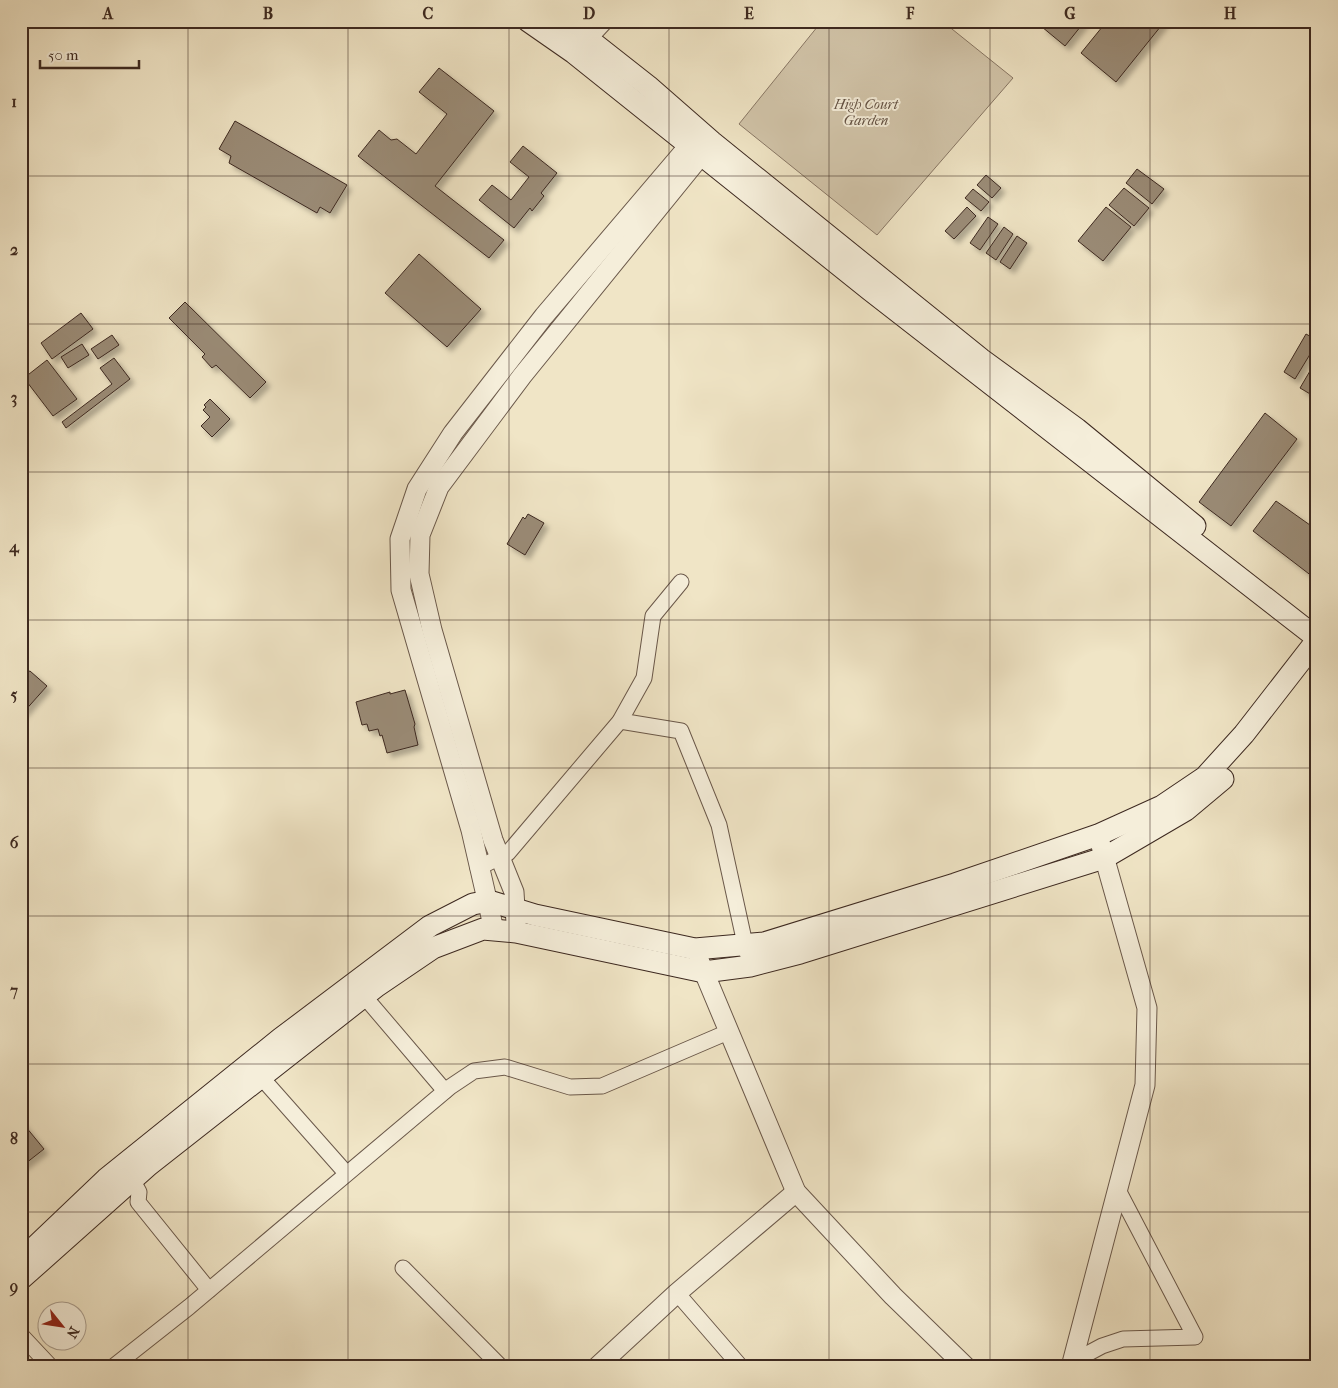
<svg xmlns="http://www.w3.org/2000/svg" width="1338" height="1388" font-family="'IM FELL French Canon',serif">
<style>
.green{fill:#d2c5aa;stroke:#887765}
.building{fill:#9a8b76;stroke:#3d2920;filter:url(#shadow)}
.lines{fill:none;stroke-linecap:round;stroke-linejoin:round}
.minor-casing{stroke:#6a584a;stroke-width:17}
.tertiary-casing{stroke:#6a584a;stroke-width:21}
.secondary-casing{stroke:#3d2920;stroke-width:23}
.minor{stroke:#f5eeda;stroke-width:15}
.tertiary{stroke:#f5eeda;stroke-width:19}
.secondary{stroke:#f5eeda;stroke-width:21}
.grid{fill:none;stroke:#3d2920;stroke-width:1;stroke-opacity:0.55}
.labels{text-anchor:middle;stroke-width:4;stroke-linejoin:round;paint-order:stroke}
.park-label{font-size:14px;font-style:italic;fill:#625042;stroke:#f5eeda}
.neatline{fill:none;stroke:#3d2920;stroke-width:2}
.grid-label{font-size:16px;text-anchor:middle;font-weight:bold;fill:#3d2920}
</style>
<defs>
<filter id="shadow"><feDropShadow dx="4.5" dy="4.5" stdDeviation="2.5" flood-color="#0004"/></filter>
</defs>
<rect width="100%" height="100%" fill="#f0e5c6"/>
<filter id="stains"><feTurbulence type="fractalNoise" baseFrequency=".004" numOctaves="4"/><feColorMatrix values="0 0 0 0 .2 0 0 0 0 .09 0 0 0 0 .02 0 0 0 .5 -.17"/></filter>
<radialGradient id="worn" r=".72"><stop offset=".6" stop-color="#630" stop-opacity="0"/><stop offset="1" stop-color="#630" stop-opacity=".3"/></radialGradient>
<polygon class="green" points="822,21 942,21 1013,78 877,235 739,124"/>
<g class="building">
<polygon points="1045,21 1085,21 1065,46 1042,27 1047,23"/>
<polygon points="1107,21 1165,21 1116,82 1081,53"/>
<polygon points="439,68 494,111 435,186 504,240 489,258 358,156 379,130 391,140 397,139 416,154 447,114 419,92"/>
<polygon points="235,121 347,185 330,213 320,207 317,213 229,163 231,156 219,149"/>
<polygon points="523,146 557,173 541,193 544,196 532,211 530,208 514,228 479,200 492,185 511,200 529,177 510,162"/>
<polygon points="1137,169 1164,189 1152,204 1126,183"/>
<polygon points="986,175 1001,188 992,198 977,185"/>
<polygon points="1124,188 1149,208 1134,226 1109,205"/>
<polygon points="973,189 989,202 981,211 965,198"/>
<polygon points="967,207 976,216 954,239 945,231"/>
<polygon points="1106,207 1131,227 1103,261 1078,241"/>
<polygon points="988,217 998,224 980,250 970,243"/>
<polygon points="1004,227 1013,234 996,260 986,253"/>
<polygon points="1017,236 1027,243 1010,269 1000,262"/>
<polygon points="419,254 481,309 447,347 385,293"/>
<polygon points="185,302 266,382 250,398 216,365 212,368 202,357 205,354 169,318"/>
<polygon points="81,313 93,329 52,359 41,343"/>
<polygon points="1306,334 1317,340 1317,354 1312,351 1295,379 1284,372"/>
<polygon points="112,335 119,345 98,359 91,349"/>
<polygon points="82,344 89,355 68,368 61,357"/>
<polygon points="114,358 130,379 66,428 62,422 112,384 100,368"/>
<polygon points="1317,359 1317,398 1300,388"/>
<polygon points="47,360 77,399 53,416 24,378"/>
<polygon points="210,399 230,419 212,437 201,426 210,417 203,410 206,407 204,405"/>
<polygon points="1265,413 1297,439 1231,526 1199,502"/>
<polygon points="1276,501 1317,530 1317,580 1253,531"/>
<polygon points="528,514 544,523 525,555 507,544 523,517 525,519"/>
<polygon points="21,671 24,673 30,671 47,686 22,714"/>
<polygon points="405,690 415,724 414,727 418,745 387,753 382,735 380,736 378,729 369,731 367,724 362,725 356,702 390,692 390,694"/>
<polygon points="21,1121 44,1149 21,1167"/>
</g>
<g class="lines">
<defs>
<g id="minor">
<polyline points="620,721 681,731 719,825 747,953"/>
<polyline points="478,868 508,853 620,721 644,678 653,616 681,582"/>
<polyline points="364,996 445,1091"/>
<polyline points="261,1077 346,1173"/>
<polyline points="132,1179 139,1192 138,1202 209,1290"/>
<polyline points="403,1268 501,1367"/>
<polyline points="677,1293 741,1367"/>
<polyline points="21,1335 51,1367"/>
<polyline points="1072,1362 1102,1346 1123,1339 1195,1337 1117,1188"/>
<polyline points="113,1367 189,1307 450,1087 474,1071 505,1067 570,1087 602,1086 728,1032"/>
</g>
<g id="tertiary">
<polyline points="578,48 603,21"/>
<polyline points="516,923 514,892 493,840 432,630 419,574 420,535 439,487 522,376 711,143"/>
<polyline points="494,930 471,830 401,590 400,539 417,489 453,433 544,316 698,135"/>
<polyline points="699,960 796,1192 893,1296 966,1367"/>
<polyline points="597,1367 677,1293 796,1192"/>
<polyline points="1071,1367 1145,1085 1147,1008 1098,835"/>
</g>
<g id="secondary">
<polyline points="528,21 574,53 870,290 1317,638"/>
<polyline points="562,21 587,38 648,86 712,142 981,359 1077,429 1195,526"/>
<polyline points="21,1260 106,1179 280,1039 430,926 473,904 489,901 535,915 695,949 764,943 955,884 1098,835 1162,806 1205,777 1244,734 1317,640"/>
<polyline points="21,1279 149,1165 377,986 433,948 483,929 516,932 704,972 750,966 800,953 1104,858 1186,810 1223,779"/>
</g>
</defs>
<use href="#minor" class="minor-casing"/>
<use href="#tertiary" class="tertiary-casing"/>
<use href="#secondary" class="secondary-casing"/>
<use href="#minor" class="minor"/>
<use href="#tertiary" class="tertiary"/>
<use href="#secondary" class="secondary"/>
</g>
<path class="grid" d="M188 21V1367M348 21V1367M509 21V1367M669 21V1367M829 21V1367M990 21V1367M1150 21V1367M21 176H1317M21 324H1317M21 472H1317M21 620H1317M21 768H1317M21 916H1317M21 1064H1317M21 1212H1317"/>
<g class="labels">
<g class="park-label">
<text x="866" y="109">High Court<tspan x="866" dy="16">Garden</tspan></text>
</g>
</g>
<rect width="1338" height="1388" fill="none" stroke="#f0e5c6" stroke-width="55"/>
<g transform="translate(62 1326) rotate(120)"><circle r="24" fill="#f5eeda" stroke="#ab9f90"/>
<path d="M0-4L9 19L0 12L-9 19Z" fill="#8f2418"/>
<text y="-8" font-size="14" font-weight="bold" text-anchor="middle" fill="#3d2920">N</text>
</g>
<path d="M40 60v8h99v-8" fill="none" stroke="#3d2920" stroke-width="2.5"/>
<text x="48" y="60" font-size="15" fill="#3d2920" stroke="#f5eeda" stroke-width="4" paint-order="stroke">50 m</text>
<rect x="28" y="28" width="1282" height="1332" class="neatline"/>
<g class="grid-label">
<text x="108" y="19">A</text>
<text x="268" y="19">B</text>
<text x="428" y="19">C</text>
<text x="589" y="19">D</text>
<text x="749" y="19">E</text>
<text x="910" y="19">F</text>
<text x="1070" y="19">G</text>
<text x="1230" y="19">H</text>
<text x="14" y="107">1</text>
<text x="14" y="255">2</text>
<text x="14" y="403">3</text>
<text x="14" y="552">4</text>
<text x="14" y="700">5</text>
<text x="14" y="848">6</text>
<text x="14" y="996">7</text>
<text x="14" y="1144">8</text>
<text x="14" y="1292">9</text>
</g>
<rect width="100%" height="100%" filter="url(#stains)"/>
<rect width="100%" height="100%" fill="url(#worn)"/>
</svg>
